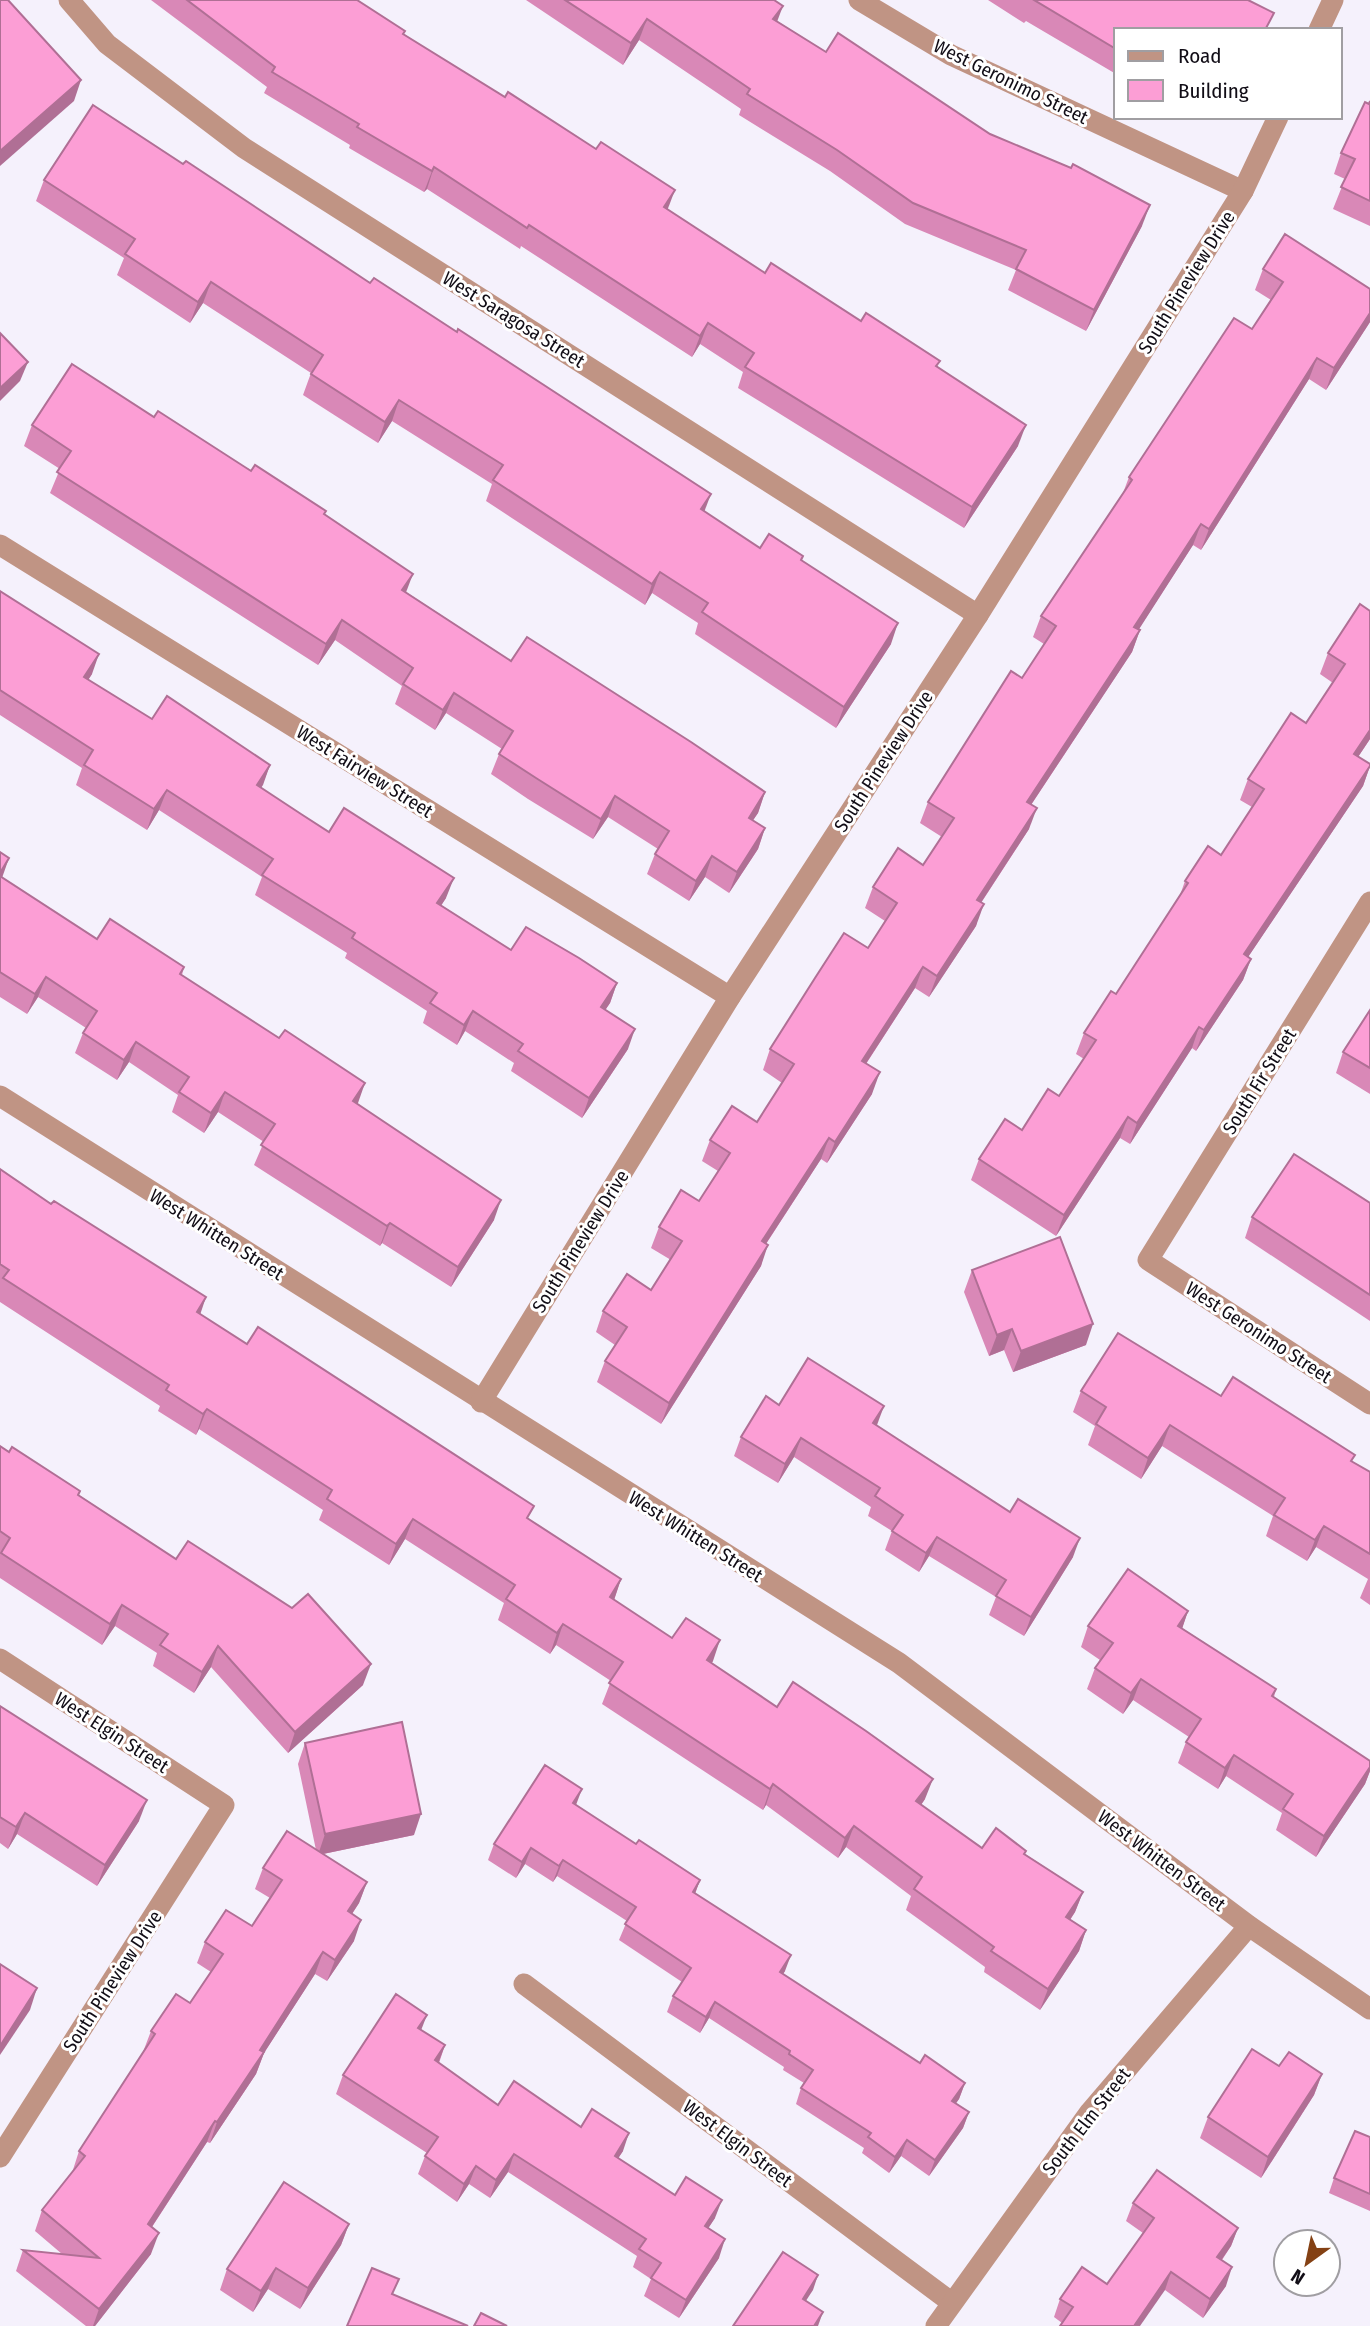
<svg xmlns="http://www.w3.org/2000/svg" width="1370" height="2326" font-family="'Fira Sans Condensed',sans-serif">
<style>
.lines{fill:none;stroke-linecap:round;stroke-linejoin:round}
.minor{stroke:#c09484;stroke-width:21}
.wall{fill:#d988b7}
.shaded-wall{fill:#b06f95}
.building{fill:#fc9ed5;stroke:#b06f95;stroke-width:2}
.labels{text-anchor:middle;stroke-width:6;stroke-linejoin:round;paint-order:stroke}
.street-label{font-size:19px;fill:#110d16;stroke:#fff}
</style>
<rect width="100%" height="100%" fill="#f5f1fc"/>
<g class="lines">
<g class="minor">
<polyline points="69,0 107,44 244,148 978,615"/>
<polyline points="859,0 951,55 1243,191"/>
<polyline points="1319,30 1333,0"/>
<polyline points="0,545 730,997"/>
<polyline points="1370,902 1148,1260 1370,1404"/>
<polyline points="0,1096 899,1663 1249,1926 1370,2009"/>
<polyline points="481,1402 730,997 978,615 1243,191 1278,117"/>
<polyline points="0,1659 224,1805 0,2157"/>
<polyline points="524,1984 951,2302"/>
<polyline points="936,2326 1090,2112 1249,1926"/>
</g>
</g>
<g class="wall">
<polygon points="151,0 357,0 405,31 404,34 668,210 765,273 940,361 937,367 1018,446 964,528 738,388 743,372 700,344 692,357 521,246 520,249 427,189 424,192 349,148 350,145 264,93 267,87"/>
<polygon points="526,0 774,0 777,21 826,52 990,134 1142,226 1086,331 1008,290 1016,270 905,224 830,171 739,115 741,109 639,40 623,65"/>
<polygon points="988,0 1248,0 1116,30 1116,74 1026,21 1024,23"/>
<polygon points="1370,101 1370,226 1333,209 1345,179 1334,174 1341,153"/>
<polygon points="44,180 704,512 760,548 802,561 891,644 836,728 695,634 698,623 652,593 645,605 486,501 492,484 392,421 378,443 303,395 311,373 203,303 190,323 117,275 124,258 36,201"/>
<polygon points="1263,269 1370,289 1370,322 1326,390 1309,379 1201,550 1193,545 1138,630 1140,630 1132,652 1031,805 1029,829 981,903 976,926 929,997 915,988 866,1064 872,1094 827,1163 821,1159 766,1244 761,1266 661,1424 597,1382 605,1361 615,1345 596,1332 603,1311 651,1290 671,1260 651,1248 659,1227 699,1201 718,1171 702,1161 710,1140 757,1122 782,1083 763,1070 770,1049 868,948 885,921 865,908 873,887 923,865 942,837 920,823 928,802 1022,678 1044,644 1033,637 1041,616 1123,493 1129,477 1252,329 1271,300 1255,290"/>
<polygon points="154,417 326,511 324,515 406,592 511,661 765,792 758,813 753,820 765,828 758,849 729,893 705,877 689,901 647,874 655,854 658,849 608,817 593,839 528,799 491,774 499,754 502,749 446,713 435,730 395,704 402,686 335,640 318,665 50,493 60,469 24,446 32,425"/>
<polygon points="0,591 92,674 88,680 152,719 270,765 261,788 329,832 446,898 441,905 511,950 617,983 610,1003 605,1010 628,1049 582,1118 511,1071 514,1063 465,1031 457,1045 423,1023 427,1011 345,958 347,953 255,895 262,877 159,810 147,830 76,785 82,768 0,715"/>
<polygon points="1370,611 1370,739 1358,757 1370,766 1363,786 1248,957 1251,959 1243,980 1196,1051 1192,1048 1130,1144 1120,1138 1056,1236 971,1180 979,1159 1022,1130 1059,1096 1084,1059 1076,1054 1084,1033 1116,994 1179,898 1185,881 1221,855 1252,807 1240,800 1248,779 1306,723 1333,683 1320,674 1328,653"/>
<polygon points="0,852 2,878 97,939 184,967 182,975 357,1103 494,1220 451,1287 382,1243 380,1246 254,1165 264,1142 218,1112 204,1133 172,1112 178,1095 129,1062 117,1080 75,1053 83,1033 86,1028 38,997 27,1014 0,997"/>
<polygon points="1370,1010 1370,1094 1336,1073 1343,1052"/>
<polygon points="0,1169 200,1314 247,1344 529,1520 621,1579 614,1600 672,1638 713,1661 711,1663 777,1707 925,1799 921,1805 982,1848 1026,1851 1025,1854 1083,1892 1075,1912 1070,1920 1086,1930 1079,1951 1040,2010 984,1972 985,1967 906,1910 911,1896 846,1847 838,1858 766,1805 763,1810 602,1704 611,1681 556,1645 550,1654 498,1620 504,1603 405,1539 389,1565 319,1520 323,1510 199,1429 196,1435 158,1411 160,1406 0,1302"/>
<polygon points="1370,1203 1370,1321 1245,1238 1252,1217"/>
<polygon points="972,1270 1086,1345 1013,1372 1004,1350 989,1356 964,1292"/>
<polygon points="1081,1391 1221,1396 1355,1455 1352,1461 1370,1472 1370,1605 1360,1598 1368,1579 1316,1547 1307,1561 1266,1536 1273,1516 1162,1446 1141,1479 1088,1445 1095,1426 1073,1412"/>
<polygon points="877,1426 1073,1557 1024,1636 989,1615 996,1597 929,1556 919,1572 885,1550 892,1531 868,1516 871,1507 794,1457 778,1483 734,1456 741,1437"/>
<polygon points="0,1446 79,1495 363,1685 288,1753 211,1667 194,1693 153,1666 157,1653 115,1626 102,1645 0,1578"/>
<polygon points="1188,1611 1182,1628 1276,1689 1274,1697 1370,1761 1370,1771 1365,1784 1316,1857 1276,1830 1282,1813 1226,1776 1218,1789 1178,1763 1186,1742 1189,1737 1133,1700 1123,1714 1087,1689 1095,1668 1100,1660 1081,1647 1088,1626"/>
<polygon points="0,1706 139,1821 97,1886 17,1834 8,1849 0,1843"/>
<polygon points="305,1743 414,1835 323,1854 367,1882 359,1903 352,1914 354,1941 327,1981 315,1974 264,2053 256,2074 210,2143 207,2142 152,2227 151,2254 95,2326 86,2326 16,2271 23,2250 62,2254 35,2231 42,2210 72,2173 79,2151 143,2052 151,2031 190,2003 211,1972 197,1963 205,1942 252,1926 270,1898 255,1889 263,1868 316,1850 298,1764"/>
<polygon points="576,1805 636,1844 700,1880 695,1894 785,1971 783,1974 920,2063 965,2083 959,2099 956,2103 969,2112 963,2128 929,2176 901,2156 889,2173 862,2153 864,2148 796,2104 801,2088 804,2083 783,2070 784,2067 709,2018 700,2033 667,2012 673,1996 682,1982 619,1940 627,1921 557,1876 553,1882 525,1864 516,1878 488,1860 494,1844"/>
<polygon points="421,2030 445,2045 439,2063 498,2105 581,2127 623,2151 618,2158 675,2195 715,2218 708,2228 719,2258 679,2318 644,2296 651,2279 633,2267 637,2256 508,2172 490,2198 469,2184 457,2202 418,2174 425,2156 427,2153 336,2094 343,2075"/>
<polygon points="1322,2074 1314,2095 1261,2178 1200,2138 1208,2117"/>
<polygon points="1370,2137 1370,2211 1329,2193 1334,2178"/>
<polygon points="1133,2203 1238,2228 1231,2246 1222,2260 1226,2286 1203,2318 1165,2290 1062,2323 1054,2317 1060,2299 1107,2284 1143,2233 1126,2221"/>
<polygon points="349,2224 341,2245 300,2309 268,2289 253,2312 220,2290 227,2269"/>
</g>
<g class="shaded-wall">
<polygon points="783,6 775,27 773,19"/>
<polygon points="647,19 639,40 623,65 631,43"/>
<polygon points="81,80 74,101 0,166 0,151"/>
<polygon points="434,167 427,189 424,192 432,171"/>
<polygon points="675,190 667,211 664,207"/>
<polygon points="1150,205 1142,226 1086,331 1094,310"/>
<polygon points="211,282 203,303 190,323 198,302"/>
<polygon points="1370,313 1370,322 1326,390 1334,368"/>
<polygon points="708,323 700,344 692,357 700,336"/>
<polygon points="1317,358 1309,379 1201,550 1209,529"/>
<polygon points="28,362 20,381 0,401 0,388"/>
<polygon points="399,400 392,421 378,443 385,422"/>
<polygon points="1026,425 1018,446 964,528 972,507"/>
<polygon points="711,494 703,515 701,509"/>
<polygon points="1201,524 1193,545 1127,648 1134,627"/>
<polygon points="660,572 652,593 645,605 652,584"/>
<polygon points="413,574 405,595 402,590"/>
<polygon points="342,620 335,640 318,665 326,644"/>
<polygon points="898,623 891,644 836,728 844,707"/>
<polygon points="1140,630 1132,652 1019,823 1027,802"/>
<polygon points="99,654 92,674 77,697 84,677"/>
<polygon points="454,693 446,713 435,730 443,710"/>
<polygon points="1370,730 1370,739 1346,775 1354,754"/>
<polygon points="270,765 263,785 249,805 257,785"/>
<polygon points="1370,766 1363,786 1236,975 1244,954"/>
<polygon points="167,790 159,810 147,830 154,809"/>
<polygon points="765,792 758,813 741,838 749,818"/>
<polygon points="615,796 608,817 593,839 601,819"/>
<polygon points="1037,808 1029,829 969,921 977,900"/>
<polygon points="765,828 758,849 729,893 737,872"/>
<polygon points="712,856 705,877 689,901 696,881"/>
<polygon points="9,858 2,878 0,881 0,873"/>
<polygon points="454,878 446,898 430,923 437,903"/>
<polygon points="984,904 976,926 929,997 937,976"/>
<polygon points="1251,959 1243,980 1196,1051 1204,1030"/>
<polygon points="923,967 915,988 854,1082 862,1061"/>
<polygon points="46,977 38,997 27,1014 35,994"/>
<polygon points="617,983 610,1003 594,1027 601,1007"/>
<polygon points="473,1011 465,1031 457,1045 464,1025"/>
<polygon points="1199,1027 1192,1048 1130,1144 1137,1123"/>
<polygon points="635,1029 628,1049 582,1118 589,1098"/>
<polygon points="136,1042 129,1062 117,1080 124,1060"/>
<polygon points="880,1072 872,1094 827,1163 835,1142"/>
<polygon points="365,1083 358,1103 346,1121 353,1101"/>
<polygon points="225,1092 218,1112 204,1133 211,1113"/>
<polygon points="1128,1117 1120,1138 1056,1236 1064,1215"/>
<polygon points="829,1138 821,1159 754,1262 762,1241"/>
<polygon points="501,1200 494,1220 451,1287 458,1267"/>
<polygon points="390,1223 382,1243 380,1246 387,1226"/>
<polygon points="768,1245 761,1266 661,1424 669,1403"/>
<polygon points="206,1297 199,1318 197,1312"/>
<polygon points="1093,1324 1086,1345 1013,1372 1021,1351"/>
<polygon points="1012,1329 1004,1350 989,1356 997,1335"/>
<polygon points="884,1406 877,1425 866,1443 873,1423"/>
<polygon points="207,1409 199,1429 196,1435 203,1414"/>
<polygon points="1170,1425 1162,1446 1141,1479 1148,1458"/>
<polygon points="801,1438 794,1457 778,1483 785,1464"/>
<polygon points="413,1519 405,1539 389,1565 396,1544"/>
<polygon points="1324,1526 1316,1547 1307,1561 1315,1540"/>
<polygon points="937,1537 929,1556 919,1572 926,1553"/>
<polygon points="1080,1538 1073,1557 1024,1636 1031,1617"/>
<polygon points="621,1579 614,1600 610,1597"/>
<polygon points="122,1605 115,1626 102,1645 110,1624"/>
<polygon points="1188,1611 1181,1632 1178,1626"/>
<polygon points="563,1624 556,1645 550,1654 557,1633"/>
<polygon points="720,1640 713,1661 700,1681 707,1660"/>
<polygon points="218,1646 211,1667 194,1693 202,1672"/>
<polygon points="371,1664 363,1685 288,1753 295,1732"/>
<polygon points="1141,1679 1133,1700 1123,1714 1131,1693"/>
<polygon points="1234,1755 1226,1776 1218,1789 1225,1768"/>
<polygon points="1370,1767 1370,1771 1365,1784 1316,1857 1324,1836"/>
<polygon points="933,1779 925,1799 909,1822 916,1801"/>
<polygon points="773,1784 766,1805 763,1810 770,1789"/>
<polygon points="582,1789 576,1805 567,1819 573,1803"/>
<polygon points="147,1800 139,1821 97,1886 105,1865"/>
<polygon points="25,1813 17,1834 8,1849 16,1827"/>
<polygon points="421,1814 414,1835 318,1855 325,1834"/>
<polygon points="854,1826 846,1847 838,1858 845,1838"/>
<polygon points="531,1848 525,1864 516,1878 522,1862"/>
<polygon points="563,1860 557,1876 553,1882 559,1866"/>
<polygon points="700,1880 694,1896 693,1892"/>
<polygon points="367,1882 359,1903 340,1932 348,1911"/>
<polygon points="1083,1892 1075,1912 1058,1938 1066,1917"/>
<polygon points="361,1920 354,1941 327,1981 335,1960"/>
<polygon points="1086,1930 1079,1951 1040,2010 1048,1989"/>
<polygon points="323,1952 315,1974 264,2053 256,2074 210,2143 217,2122 260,2050"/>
<polygon points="791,1955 785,1971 774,1988 780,1972"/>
<polygon points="37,1988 30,2010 0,2055 0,2046"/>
<polygon points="715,2002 709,2018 700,2033 706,2017"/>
<polygon points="427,2015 420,2033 418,2028"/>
<polygon points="445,2045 438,2064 435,2060"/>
<polygon points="1322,2074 1314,2095 1261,2178 1268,2157"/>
<polygon points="965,2083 959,2099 946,2117 952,2101"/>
<polygon points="969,2112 963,2128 929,2176 935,2160"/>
<polygon points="215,2121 207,2142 140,2245 148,2224"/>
<polygon points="629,2133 623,2151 608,2174 615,2156"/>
<polygon points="907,2140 901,2156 889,2173 895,2157"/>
<polygon points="514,2154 508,2172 490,2198 496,2180"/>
<polygon points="476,2166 469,2184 457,2202 464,2184"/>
<polygon points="722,2200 715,2218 698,2244 705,2226"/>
<polygon points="349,2224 341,2245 300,2309 308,2288"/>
<polygon points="1238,2228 1231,2246 1211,2275 1217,2257"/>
<polygon points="159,2233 151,2254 95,2326 93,2326 99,2309"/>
<polygon points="725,2239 719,2258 679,2318 686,2300"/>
<polygon points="1232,2267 1226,2286 1203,2318 1210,2299"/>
<polygon points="276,2268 268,2289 253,2312 261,2291"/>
<polygon points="1171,2272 1165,2290 1140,2326 1134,2326"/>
<polygon points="818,2275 813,2290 798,2313 803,2299"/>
<polygon points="823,2312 818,2326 814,2326"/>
</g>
<g class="building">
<polygon points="0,0 8,0 81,80 0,151"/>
<polygon points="187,0 357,0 405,31 403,34 505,97 508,92 596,149 601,142 675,190 664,207 765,273 771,263 861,321 866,313 940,361 936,366 1026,425 972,507 745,367 754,353 708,323 700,336 529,225 527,228 434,167 432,171 357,127 359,124 272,72 275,67"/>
<polygon points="565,0 774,0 783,6 773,19 826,52 838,33 990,134 1071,168 1073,164 1150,205 1094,310 1016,269 1026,250 913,203 837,150 747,94 750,89 647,19 631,43"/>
<polygon points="1034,0 1248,0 1274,13 1265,30 1116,30 1116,49"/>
<polygon points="1370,101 1370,201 1341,187 1355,159 1341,153 1365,102 1369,104"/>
<polygon points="93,105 183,164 186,161 370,283 374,278 457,332 458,329 711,494 701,509 760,548 769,534 803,556 801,560 898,623 844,707 702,612 708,603 660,572 652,584 493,480 503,465 399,400 385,422 311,374 323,355 211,282 198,302 125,254 135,239 44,180"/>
<polygon points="1285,234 1370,289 1370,313 1334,368 1317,358 1209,529 1201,524 1134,627 1140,630 1027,802 1037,808 977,900 984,904 937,976 923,967 862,1061 880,1072 835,1142 829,1138 762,1241 768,1245 669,1403 605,1361 627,1327 603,1311 627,1274 651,1290 682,1241 659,1227 681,1190 699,1201 730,1153 710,1140 732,1106 757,1122 794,1064 770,1049 815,978 844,933 868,948 897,903 873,887 898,848 923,865 954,818 928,802 1011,671 1022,678 1056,626 1041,616 1132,480 1129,477 1234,318 1252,329 1283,282 1263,269"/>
<polygon points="0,333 28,362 0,388"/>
<polygon points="72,364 154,417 158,411 251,471 255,465 326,511 324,514 413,574 402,590 511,661 527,637 691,742 765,792 749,818 765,828 737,872 712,856 696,881 655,854 669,831 615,796 601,819 536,778 499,754 513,731 454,693 443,710 403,684 413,668 342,620 326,644 57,472 71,451 32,425"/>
<polygon points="0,591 99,654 84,677 152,719 167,696 270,765 257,785 301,814 329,832 344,808 454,878 437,903 511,950 526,927 579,958 617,983 601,1007 635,1029 589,1098 518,1051 523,1044 473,1011 464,1025 430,1003 437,993 352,938 355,933 262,875 273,859 167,790 154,809 84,765 93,750 0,690"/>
<polygon points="1360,604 1370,611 1370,730 1354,754 1370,764 1370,766 1244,954 1251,959 1204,1030 1199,1027 1137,1123 1128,1117 1064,1215 979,1159 1005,1119 1022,1130 1048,1089 1059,1096 1096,1040 1084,1033 1111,991 1116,994 1188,883 1185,881 1208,846 1221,855 1264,789 1248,779 1291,713 1306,723 1345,664 1328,653"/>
<polygon points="0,852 9,858 0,873"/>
<polygon points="0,876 97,939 110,919 184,967 180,974 279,1038 285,1030 365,1083 353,1101 501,1200 458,1267 390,1223 387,1226 261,1145 275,1124 225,1092 211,1113 179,1092 189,1077 136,1042 124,1060 83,1033 97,1011 46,977 35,994 0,972"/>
<polygon points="1370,1010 1370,1068 1343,1052"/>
<polygon points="1294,1154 1370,1203 1370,1295 1252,1217"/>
<polygon points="0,1169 51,1204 54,1201 206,1297 197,1312 247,1344 258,1327 534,1506 527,1518 621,1579 610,1597 672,1638 686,1618 720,1640 707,1660 777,1707 793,1682 866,1731 933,1779 916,1801 982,1848 996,1828 1026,1851 1024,1854 1083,1892 1066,1917 1086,1930 1048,1989 991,1951 994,1947 914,1889 922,1877 854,1826 845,1838 773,1784 770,1789 609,1683 623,1662 563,1624 557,1633 506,1599 515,1585 413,1519 396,1544 327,1499 332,1490 207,1409 203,1414 166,1390 169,1385 3,1278 9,1270 0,1264"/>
<polygon points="1060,1237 1093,1324 1021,1351 1012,1329 997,1335 972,1270"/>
<polygon points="1118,1333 1221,1396 1233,1377 1355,1455 1351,1461 1370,1472 1370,1554 1324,1526 1315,1540 1274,1515 1285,1498 1170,1425 1148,1458 1096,1424 1106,1407 1081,1391"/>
<polygon points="808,1358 884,1406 873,1423 1010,1512 1018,1499 1080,1538 1031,1617 996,1596 1006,1580 937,1537 926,1553 892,1531 903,1515 875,1496 880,1488 801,1438 785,1464 741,1437 766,1396 779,1405"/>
<polygon points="0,1446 9,1452 12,1447 80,1491 78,1495 176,1559 188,1541 292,1608 308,1594 371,1664 295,1732 218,1646 202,1672 160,1645 168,1634 122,1605 110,1624 1,1553 10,1538 0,1531"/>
<polygon points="1128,1569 1188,1611 1178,1626 1276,1689 1272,1696 1370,1761 1370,1767 1324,1836 1283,1809 1293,1794 1234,1755 1225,1768 1186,1742 1201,1719 1141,1679 1131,1693 1095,1668 1113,1643 1088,1626"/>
<polygon points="0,1706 147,1800 105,1865 25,1813 16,1827 0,1817"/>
<polygon points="402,1722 421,1814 325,1834 305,1743"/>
<polygon points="545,1765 582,1789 573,1803 636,1844 639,1840 700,1880 693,1892 791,1955 780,1972 920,2063 925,2055 965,2083 952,2101 969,2112 935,2160 907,2140 895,2157 868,2137 871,2133 801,2088 813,2070 789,2054 790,2051 715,2002 706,2017 673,1996 691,1968 625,1924 636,1907 563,1860 559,1866 531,1848 522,1862 494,1844"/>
<polygon points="287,1831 367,1882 348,1911 361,1920 335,1960 323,1952 260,2050 264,2052 217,2122 215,2121 148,2224 159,2233 99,2309 23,2250 99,2258 42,2210 85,2156 79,2151 155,2034 151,2031 176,1994 190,2003 223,1954 205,1942 226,1910 252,1926 282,1880 263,1868"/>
<polygon points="0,1964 37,1988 0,2046"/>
<polygon points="396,1994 427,2015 418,2028 445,2045 435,2060 498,2105 514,2081 581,2127 592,2109 629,2133 615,2156 675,2195 686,2177 722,2200 705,2226 725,2239 686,2300 651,2278 661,2263 639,2249 646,2239 514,2154 496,2180 476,2166 464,2184 425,2156 438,2137 343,2075"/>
<polygon points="1252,2049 1279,2066 1289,2052 1322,2074 1268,2157 1208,2117"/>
<polygon points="1355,2131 1370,2137 1370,2194 1334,2178"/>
<polygon points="1157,2170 1238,2228 1217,2257 1232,2267 1210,2299 1171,2272 1134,2326 1060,2326 1073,2307 1060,2299 1082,2267 1107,2284 1154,2218 1133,2203"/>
<polygon points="284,2182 349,2224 308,2288 276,2268 261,2291 227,2269"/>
<polygon points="783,2252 818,2275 803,2299 823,2312 814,2326 733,2326"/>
<polygon points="372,2268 399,2279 392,2294 468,2326 347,2326"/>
<polygon points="481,2313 507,2326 474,2326"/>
</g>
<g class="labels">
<g class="street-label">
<text transform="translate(1011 81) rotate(26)" y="7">West Geronimo Street</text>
<text transform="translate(1186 282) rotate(-58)" y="7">South Pineview Drive</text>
<text transform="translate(514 319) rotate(32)" y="7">West Saragosa Street</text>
<text transform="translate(883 761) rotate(-57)" y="7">South Pineview Drive</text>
<text transform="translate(365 771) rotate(32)" y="7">West Fairview Street</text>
<text transform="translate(1259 1081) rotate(-58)" y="7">South Fir Street</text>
<text transform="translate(217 1234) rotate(32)" y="7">West Whitten Street</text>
<text transform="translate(580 1241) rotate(-58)" y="7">South Pineview Drive</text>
<text transform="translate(1259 1332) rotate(33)" y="7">West Geronimo Street</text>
<text transform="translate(696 1536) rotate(32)" y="7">West Whitten Street</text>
<text transform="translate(112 1732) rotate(33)" y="7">West Elgin Street</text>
<text transform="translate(1162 1860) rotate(37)" y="7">West Whitten Street</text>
<text transform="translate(112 1981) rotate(-57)" y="7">South Pineview Drive</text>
<text transform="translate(1086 2121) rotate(-52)" y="7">South Elm Street</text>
<text transform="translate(738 2143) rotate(37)" y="7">West Elgin Street</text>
</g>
</g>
<rect x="1114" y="28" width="228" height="91" fill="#ffffff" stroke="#a09ea2" stroke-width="2"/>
<rect x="1128" y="51" width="35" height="10" fill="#c09484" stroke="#a09ea2" stroke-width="2"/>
<text x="1178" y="63" font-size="21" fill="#110d16">Road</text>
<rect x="1128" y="80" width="35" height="21" fill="#fc9ed5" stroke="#a09ea2" stroke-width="2"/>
<text x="1178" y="98" font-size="21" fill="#110d16">Building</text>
<g transform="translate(1307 2263) rotate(213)"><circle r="33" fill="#ffffff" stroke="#a09ea2" stroke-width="2"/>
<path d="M0-5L12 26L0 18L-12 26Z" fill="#844114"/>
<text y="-10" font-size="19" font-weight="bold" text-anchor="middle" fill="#110d16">N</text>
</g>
</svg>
